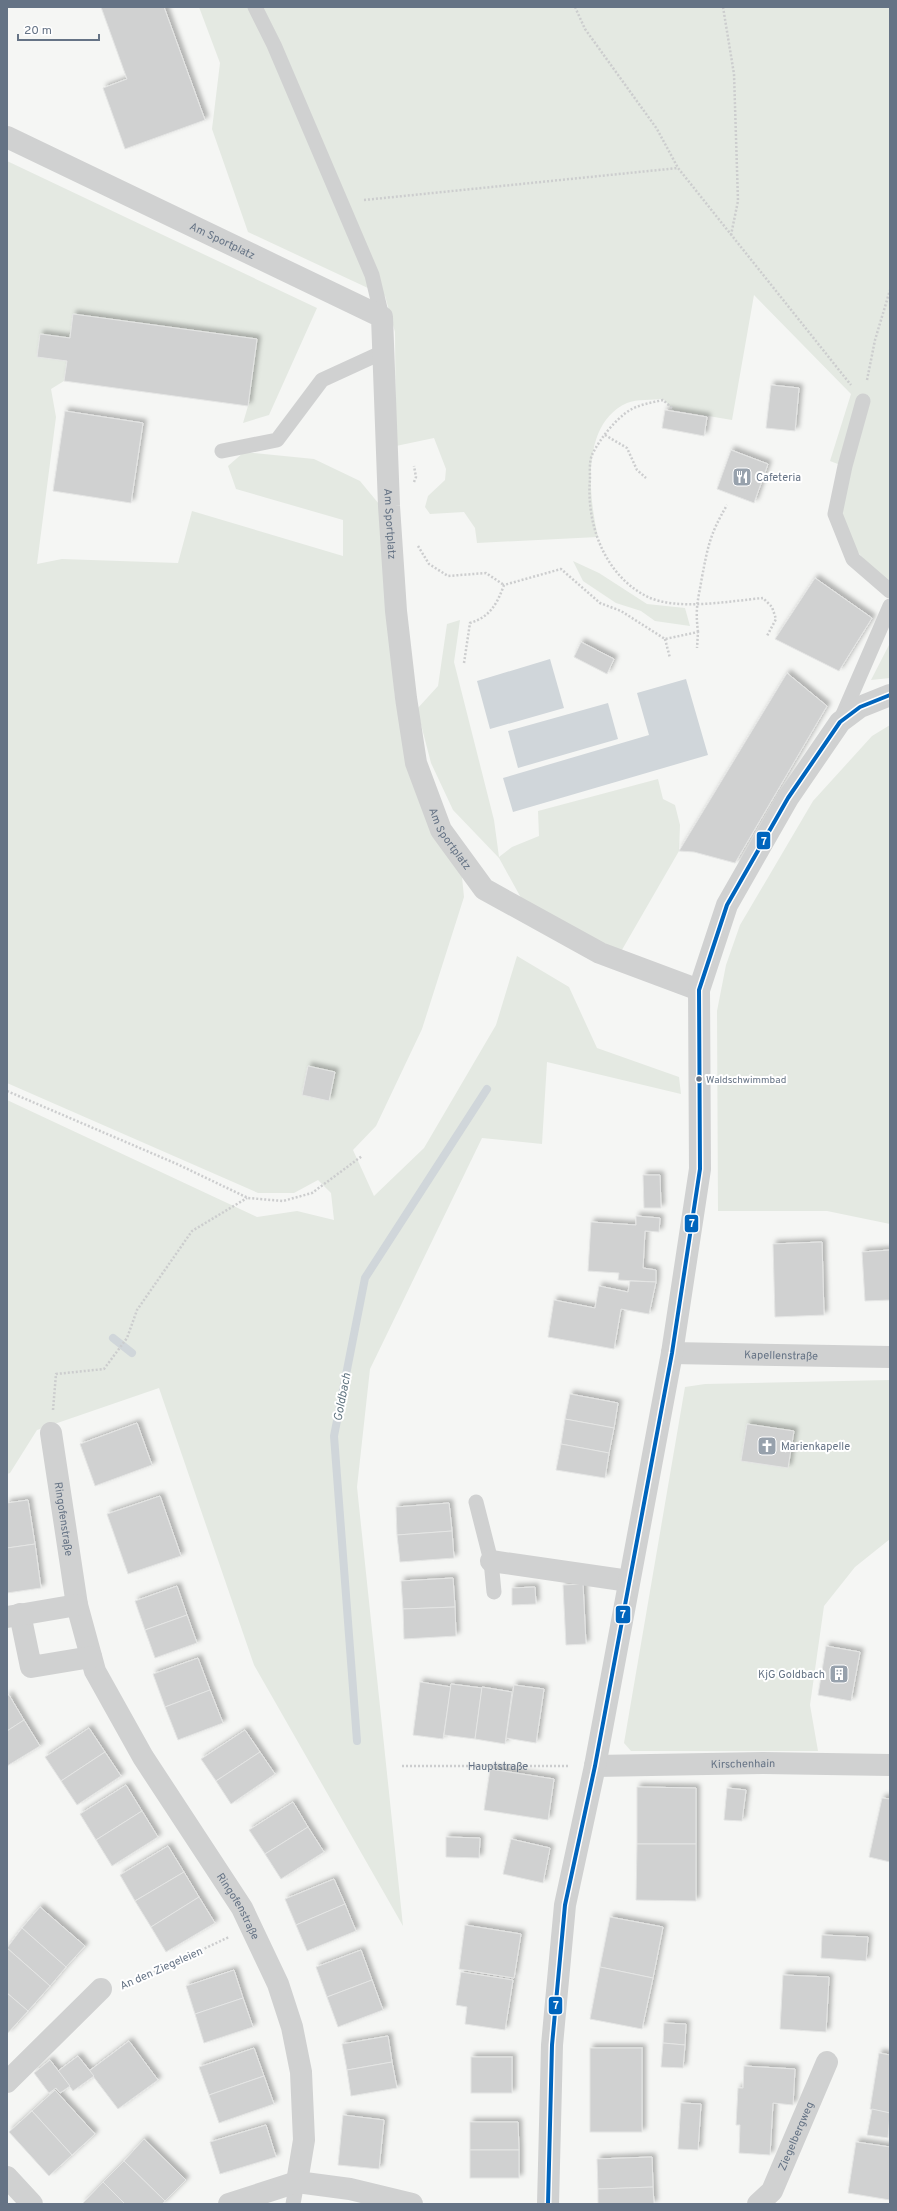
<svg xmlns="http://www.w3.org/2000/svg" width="897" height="2211" font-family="Overpass,sans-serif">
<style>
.green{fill:#e4e9e2}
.water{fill:#d0d6da}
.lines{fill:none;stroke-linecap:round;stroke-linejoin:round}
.stream{stroke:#d0d6da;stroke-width:8}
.building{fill:#d0d1d1;stroke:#e4e5e4;filter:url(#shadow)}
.path{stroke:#cccdce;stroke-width:2.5;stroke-dasharray:2 2;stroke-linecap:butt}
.service{stroke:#d0d1d1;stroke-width:15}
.minor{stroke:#d0d1d1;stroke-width:22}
.tertiary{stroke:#d0d1d1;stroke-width:22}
.bus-1-casing{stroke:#fff;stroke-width:7}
.bus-1{stroke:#0065bd;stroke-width:4}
.bus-dot{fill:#657385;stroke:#fff;stroke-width:1.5}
.labels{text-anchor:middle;stroke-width:4;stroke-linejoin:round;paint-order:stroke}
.bus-label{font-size:10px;fill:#657385;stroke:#fff;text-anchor:start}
.street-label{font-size:11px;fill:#657385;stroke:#fff}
.poi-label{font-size:11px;fill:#657385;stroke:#fff;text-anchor:start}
.water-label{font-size:12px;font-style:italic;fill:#617581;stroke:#fff}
.line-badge{stroke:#fff;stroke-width:1.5}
.badge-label{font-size:11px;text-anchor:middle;font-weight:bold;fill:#fff}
</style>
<defs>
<filter id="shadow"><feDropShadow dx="3.5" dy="-3.5" stdDeviation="2" flood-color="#0004"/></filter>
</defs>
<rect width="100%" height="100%" fill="#f5f6f4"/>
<g class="green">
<path d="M199 7H890V583L869 566 838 527 851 469 830 461 851 394 754 295 732 420 673 410 663 399C653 400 637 399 627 403 580 424 589 497 598 537L477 543 475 528 464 512 430 514 425 507 428 496 445 480 446 469 434 438 396 446 395 332 385 296 248 232 212 129 220 63Z"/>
<polygon points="7,161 317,308 269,415 243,423 248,406 257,339 73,314 70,338 40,334 37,357 67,361 64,381 51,389 56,417 37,564 62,559 178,563 192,511 343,556 343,520 236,489 228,466 244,452 314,459 360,481 379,504 395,698 409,770 462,877 464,897 422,1029 376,1126 353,1150 374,1196 424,1148 496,1025 517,956 569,987 597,1048 679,1077 681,1094 547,1062 542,1144 482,1138 370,1369 357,1487 403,1926 254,1665 159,1388 37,1430 10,1473 7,1474 7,1100 257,1217 297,1211 334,1220 331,1193 318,1180 294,1193 258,1193 7,1083"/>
<polygon points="573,561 599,573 647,604 685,608 690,626 655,621 641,611 616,603 583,581"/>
<polygon points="460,620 454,662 494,820 499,857 512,847 539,836 538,811 658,779 663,799 675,805 680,825 679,851 619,955 526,907 499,858 453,810 431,763 417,709 438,686 447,624"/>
<polygon points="890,643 890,678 871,680"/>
<polygon points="890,725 890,1224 827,1211 718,1211 717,1011 726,965 740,925 813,801 872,736"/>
<polygon points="890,1380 890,1539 855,1567 824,1606 810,1705 818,1751 631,1751 624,1743 685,1387 705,1384"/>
</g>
<g class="water">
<polygon points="550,659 564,708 490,729 477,681"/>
<polygon points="686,679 708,755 513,812 503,778 649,735 637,693"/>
<polygon points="608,703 618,739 518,768 508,731"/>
</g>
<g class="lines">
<g class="stream">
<polyline points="113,1338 132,1353"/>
<polyline points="357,1741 334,1436 365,1278 487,1089"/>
</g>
</g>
<g class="building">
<polygon points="101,7 164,7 205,120 125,149 103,88 127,79"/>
<polygon points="73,314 257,339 248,406 64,381 67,361 37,357 40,334 70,338"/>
<polygon points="771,385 799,388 795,431 766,428"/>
<polygon points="665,410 707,417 704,436 662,428"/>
<polygon points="65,411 143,423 131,503 53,491"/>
<polygon points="731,450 768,464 754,503 717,489"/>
<polygon points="815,578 872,618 839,671 775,639"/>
<polygon points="581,642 614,659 607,674 574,657"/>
<polygon points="787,673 827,706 735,863 694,852 679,851"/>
<polygon points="308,1066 335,1072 329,1101 302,1095"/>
<polygon points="643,1175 660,1175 661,1208 644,1208"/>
<polygon points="636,1216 660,1218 659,1232 645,1231 643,1268 656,1270 656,1282 618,1280 619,1273 588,1271 591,1222 636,1225"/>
<polygon points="822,1242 824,1315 775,1317 773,1244"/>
<polygon points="890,1250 890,1300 865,1301 862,1252"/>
<polygon points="630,1281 656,1282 649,1314 621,1309 614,1349 548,1337 554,1300 595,1308 599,1286 628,1292"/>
<polygon points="570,1394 618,1403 614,1428 565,1419"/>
<polygon points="565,1419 614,1428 609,1453 561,1444"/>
<polygon points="137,1423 152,1465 95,1486 80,1444"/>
<polygon points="747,1424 794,1431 788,1468 741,1461"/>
<polygon points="561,1444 609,1453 605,1478 556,1470"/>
<polygon points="160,1496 181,1556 128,1574 107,1514"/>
<polygon points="28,1500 35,1544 7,1548 7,1503"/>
<polygon points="449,1503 452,1531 397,1535 396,1507"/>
<polygon points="452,1531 454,1558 400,1562 397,1535"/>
<polygon points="35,1544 41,1588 7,1593 7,1548"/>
<polygon points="453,1578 455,1607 403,1609 401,1581"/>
<polygon points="583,1584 586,1644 566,1645 563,1585"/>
<polygon points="177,1586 187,1615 145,1630 135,1601"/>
<polygon points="535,1587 536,1604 512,1605 512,1588"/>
<polygon points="455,1607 456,1636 404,1639 403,1609"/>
<polygon points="187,1615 197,1643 155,1658 145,1630"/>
<polygon points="826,1646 860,1652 851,1701 818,1695"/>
<polygon points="198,1658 210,1690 165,1707 153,1674"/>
<polygon points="420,1682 451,1687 443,1739 413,1735"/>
<polygon points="451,1684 482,1688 475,1739 444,1735"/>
<polygon points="514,1685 544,1689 536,1743 506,1738"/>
<polygon points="482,1687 512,1692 505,1744 475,1739"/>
<polygon points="210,1690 223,1723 178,1740 165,1707"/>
<polygon points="9,1695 24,1720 7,1731 7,1696"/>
<polygon points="24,1720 40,1746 7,1766 7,1731"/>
<polygon points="89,1728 105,1752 61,1781 45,1757"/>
<polygon points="245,1730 260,1752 216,1781 201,1759"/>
<polygon points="105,1752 121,1776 77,1805 61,1781"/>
<polygon points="260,1752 275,1774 231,1804 216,1781"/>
<polygon points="490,1769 554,1779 548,1820 484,1810"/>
<polygon points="126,1785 142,1811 96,1840 80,1814"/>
<polygon points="637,1787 696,1788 696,1844 637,1844"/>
<polygon points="727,1788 746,1790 742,1821 724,1820"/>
<polygon points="882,1798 890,1799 890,1862 869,1857"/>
<polygon points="293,1802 308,1827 265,1854 249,1830"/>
<polygon points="142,1811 158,1837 112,1866 96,1840"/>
<polygon points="308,1827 324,1852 281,1879 265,1854"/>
<polygon points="446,1837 480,1838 479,1858 446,1857"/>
<polygon points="511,1839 550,1848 543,1883 503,1874"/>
<polygon points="637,1844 696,1844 696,1901 636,1900"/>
<polygon points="168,1846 184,1872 135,1901 120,1875"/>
<polygon points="184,1872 199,1897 151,1927 135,1901"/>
<polygon points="334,1879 345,1904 296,1925 285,1899"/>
<polygon points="199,1897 215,1923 166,1952 151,1927"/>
<polygon points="345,1904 356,1931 307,1951 296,1925"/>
<polygon points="40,1907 85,1946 66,1967 22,1928"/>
<polygon points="610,1917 663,1927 653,1978 600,1967"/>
<polygon points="465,1925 521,1934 514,1978 459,1969"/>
<polygon points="22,1928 66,1967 50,1986 7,1948"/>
<polygon points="822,1935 868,1937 866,1961 821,1958"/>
<polygon points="7,1948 50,1986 28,2011 7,1993"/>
<polygon points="361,1950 372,1980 327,1997 316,1967"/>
<polygon points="600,1967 653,1978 642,2029 590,2019"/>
<polygon points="234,1970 243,1998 195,2014 186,1986"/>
<polygon points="461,1972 513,1980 505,2030 465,2024 467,2007 456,2005"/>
<polygon points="783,1975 829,1977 826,2032 780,2029"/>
<polygon points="372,1980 383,2010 338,2027 327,1997"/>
<polygon points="7,1993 28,2011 7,2034"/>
<polygon points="243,1998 253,2027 204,2043 195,2014"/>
<polygon points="664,2023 686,2024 685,2045 663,2043"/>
<polygon points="388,2036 392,2062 347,2070 342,2044"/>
<polygon points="129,2041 158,2080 118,2109 89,2071"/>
<polygon points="663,2043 685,2045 683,2068 661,2067"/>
<polygon points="254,2048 264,2076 209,2095 199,2067"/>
<rect x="590" y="2048" width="52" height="84"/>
<polygon points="879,2053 890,2055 890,2113 870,2109"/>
<polygon points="78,2056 94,2076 73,2091 58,2071"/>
<rect x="471" y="2057" width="41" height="36"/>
<polygon points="50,2060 70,2086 60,2093 56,2088 49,2093 34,2073"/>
<polygon points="392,2062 397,2088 351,2096 347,2070"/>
<polygon points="744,2066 795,2069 793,2105 773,2103 770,2155 739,2153 740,2125 736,2125 738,2088 743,2088"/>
<polygon points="264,2076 274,2104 219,2123 209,2095"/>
<polygon points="55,2090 95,2134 72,2155 32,2111"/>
<polygon points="681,2103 701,2104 698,2150 678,2149"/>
<polygon points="872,2109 890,2113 888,2138 867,2135"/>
<polygon points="32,2111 72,2155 49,2176 9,2132"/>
<polygon points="343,2115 384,2120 379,2169 338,2165"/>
<polygon points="470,2122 518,2122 519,2150 470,2150"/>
<polygon points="266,2125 276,2157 220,2174 210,2142"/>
<polygon points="144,2139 186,2180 165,2201 124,2161"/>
<polygon points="856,2142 890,2147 890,2200 848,2193"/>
<rect x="470" y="2150" width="49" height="28"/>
<polygon points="652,2157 653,2187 598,2189 597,2159"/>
<polygon points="124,2161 165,2201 162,2204 125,2204 103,2182"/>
<polygon points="103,2182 125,2204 82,2204"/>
<polygon points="653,2187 654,2204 598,2204 598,2189"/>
</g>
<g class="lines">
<g class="path">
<polyline points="575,7 585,29 657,129 678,168 851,385"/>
<polyline points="723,7 734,74 738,201 731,235"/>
<polyline points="364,200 678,168"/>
<polyline points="867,380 875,340 890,290"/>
<path d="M672 408 663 400C655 402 647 403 639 406 621 411 600 438 592 455 589 462 590 472 590 479 586 525 605 576 648 597 678 611 730 601 763 598L772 607 776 619 767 636"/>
<polyline points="605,435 627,448 637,470 646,478"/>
<polyline points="414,482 416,477 414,466"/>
<polyline points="418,546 429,564 448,576 486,573 504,585"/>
<path d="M698 632C695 607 698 601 702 577 708 546 710 534 727 505"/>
<polyline points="665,639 670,658"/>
<path d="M464 663 470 623C490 617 497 604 504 585L561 569 600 603 621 611 665 639 698 632 697 648"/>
<polyline points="7,1091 177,1164 248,1198 283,1201 312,1193 362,1156"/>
<polyline points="53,1410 56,1374 104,1369 127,1338 137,1310 192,1231 247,1198"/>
<path id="s1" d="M402 1766H569"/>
<polyline points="125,1986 229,1937"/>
</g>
<g class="service">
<polyline points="255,7 274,45 372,275 382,317"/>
<polyline points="863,401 845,466 835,514 853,559 890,591"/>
<polyline points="222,451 277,440 322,380 383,352"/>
<polyline points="841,719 890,606"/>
<polyline points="476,1502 491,1561 494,1592"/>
<polyline points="293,2204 297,2182"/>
</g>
<g class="minor">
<path id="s2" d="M7 137 382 317 389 506 396 611 406 698 416 763 441 830 484 889 600 953 699 990"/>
<path id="s3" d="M672 1353 890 1357"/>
<path id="s4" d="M51 1433 77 1605 95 1671 143 1757 242 1908 278 1984 292 2027 301 2072 304 2140 297 2182"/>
<polyline points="491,1561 629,1581"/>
<polyline points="20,1614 31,1667 91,1657"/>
<polyline points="7,1617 77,1605"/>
<path id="s5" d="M595 1766 763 1763 890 1765"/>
<polyline points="7,2082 101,1989"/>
<polyline points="7,2177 32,2204"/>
<polyline points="229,2204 297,2182 350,2189 412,2204"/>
<path id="s6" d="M758 2204 772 2191 827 2062"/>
</g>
<polyline class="tertiary" points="548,2204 552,2045 565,1905 595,1766 672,1353 700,1169 699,990 727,905 788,798 840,722 860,707 890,695"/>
<defs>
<polyline id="bus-1" points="548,2204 552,2045 565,1905 595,1766 672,1353 700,1169 699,990 727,905 788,798 840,722 860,707 890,695"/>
</defs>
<use href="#bus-1" class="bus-1-casing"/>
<use href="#bus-1" class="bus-1"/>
</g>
<defs>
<symbol id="restaurant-square" viewBox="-11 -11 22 22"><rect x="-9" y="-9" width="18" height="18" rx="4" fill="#97a1ac" stroke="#fff"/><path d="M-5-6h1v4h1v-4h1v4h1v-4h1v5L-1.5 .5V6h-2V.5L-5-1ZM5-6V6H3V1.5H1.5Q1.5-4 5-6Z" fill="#fff"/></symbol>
<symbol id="church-square" viewBox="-11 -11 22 22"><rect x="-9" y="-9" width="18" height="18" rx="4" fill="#97a1ac" stroke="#fff"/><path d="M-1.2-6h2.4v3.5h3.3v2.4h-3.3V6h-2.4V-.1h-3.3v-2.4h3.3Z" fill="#fff"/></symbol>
<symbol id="building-square" viewBox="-11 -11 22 22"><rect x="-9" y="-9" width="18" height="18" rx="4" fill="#97a1ac" stroke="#fff"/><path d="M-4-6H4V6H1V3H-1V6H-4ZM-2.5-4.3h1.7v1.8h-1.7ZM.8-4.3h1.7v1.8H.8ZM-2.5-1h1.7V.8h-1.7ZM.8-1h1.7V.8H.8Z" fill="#fff"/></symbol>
</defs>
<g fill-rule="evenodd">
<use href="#restaurant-square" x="731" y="466" width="22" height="22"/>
<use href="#church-square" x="756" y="1435" width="22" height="22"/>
<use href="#building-square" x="828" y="1663" width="22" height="22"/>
</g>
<circle class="bus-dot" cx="699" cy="1079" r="3.5"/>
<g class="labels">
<g class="bus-label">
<text x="706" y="1083">Waldschwimmbad</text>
</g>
<g class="street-label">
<text dy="4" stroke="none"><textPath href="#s2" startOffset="239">Am Sportplatz</textPath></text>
<text dy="4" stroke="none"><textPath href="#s2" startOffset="623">Am Sportplatz</textPath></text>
<text dy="4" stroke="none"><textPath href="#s2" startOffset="947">Am Sportplatz</textPath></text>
<text dy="4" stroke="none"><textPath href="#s3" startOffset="109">Kapellenstraße</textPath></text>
<text dy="4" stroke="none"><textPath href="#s4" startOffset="87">Ringofenstraße</textPath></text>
<text dy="4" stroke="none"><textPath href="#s5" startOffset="148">Kirschenhain</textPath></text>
<text dy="4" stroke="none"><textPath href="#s1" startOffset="96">Hauptstraße</textPath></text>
<text dy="4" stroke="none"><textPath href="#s4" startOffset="518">Ringofenstraße</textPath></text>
<text transform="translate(161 1968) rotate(-24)" y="4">An den Ziegeleien</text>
<text dy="4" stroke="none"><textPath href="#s6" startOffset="79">Ziegelbergweg</textPath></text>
</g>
<g class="poi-label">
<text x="756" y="481">Cafeteria</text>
<text x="781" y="1450">Marienkapelle</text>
<text x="825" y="1678" text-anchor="end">KjG Goldbach</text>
</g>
<g class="water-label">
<text transform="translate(342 1397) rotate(-79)" y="4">Goldbach</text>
</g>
</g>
<g class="line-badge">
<rect x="756" y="831" width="15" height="19" rx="4" fill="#0065bd"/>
<rect x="684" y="1214" width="15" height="19" rx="4" fill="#0065bd"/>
<rect x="615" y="1605" width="16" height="19" rx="4" fill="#0065bd"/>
<rect x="548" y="1996" width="15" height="19" rx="4" fill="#0065bd"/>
</g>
<g class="badge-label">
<text x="764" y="845">7</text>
<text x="692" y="1227">7</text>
<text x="623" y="1618">7</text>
<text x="556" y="2009">7</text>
</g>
<rect width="897" height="2211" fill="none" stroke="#657385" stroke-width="16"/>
<path d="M18 34v6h81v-6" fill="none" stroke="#657385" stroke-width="2"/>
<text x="24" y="34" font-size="12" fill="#657385" stroke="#ffffff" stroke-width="3" paint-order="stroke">20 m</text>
</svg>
